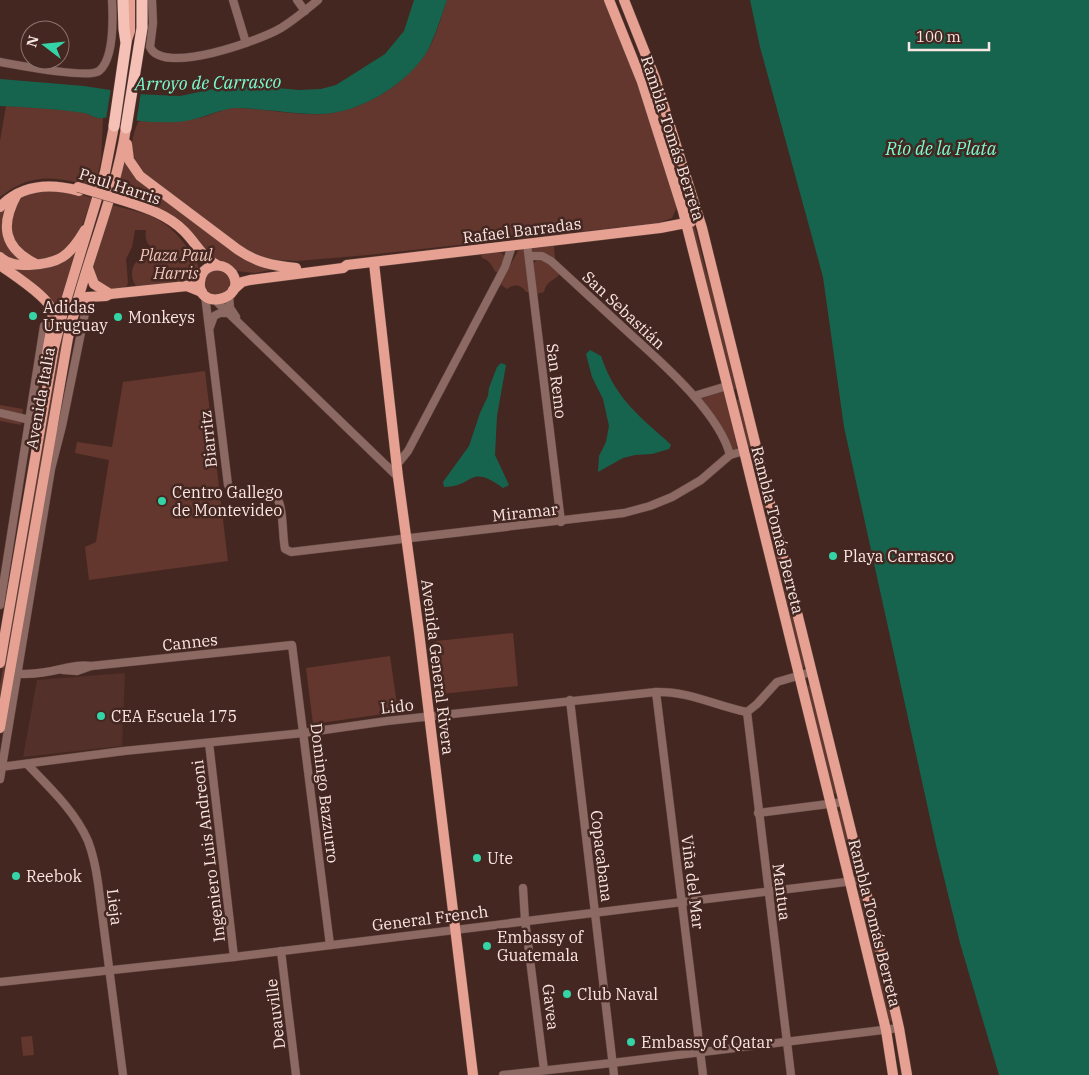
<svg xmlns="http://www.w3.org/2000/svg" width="1089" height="1075" font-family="'IBM Plex Serif',serif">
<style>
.built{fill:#533029}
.green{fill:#63372d}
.water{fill:#16644e}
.pier{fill:#442721}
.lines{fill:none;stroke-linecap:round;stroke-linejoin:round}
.minor-casing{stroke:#614640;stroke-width:9}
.major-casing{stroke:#614640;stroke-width:11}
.highway-casing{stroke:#614640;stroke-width:12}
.minor{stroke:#8c6962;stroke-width:8}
.major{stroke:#e7a192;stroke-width:10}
.highway{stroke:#f5c1b6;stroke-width:11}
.major-bridge-casing{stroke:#614640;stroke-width:11;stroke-linecap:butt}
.major-bridge{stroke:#e7a192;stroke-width:10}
.poi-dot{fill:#35d4a7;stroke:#442721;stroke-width:2}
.labels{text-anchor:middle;stroke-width:5;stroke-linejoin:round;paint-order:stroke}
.street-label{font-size:16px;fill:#fae6e2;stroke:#442721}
.park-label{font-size:16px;font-style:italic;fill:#f1c5bb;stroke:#442721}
.poi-label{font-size:16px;fill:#fae6e2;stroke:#442721;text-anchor:start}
.water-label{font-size:18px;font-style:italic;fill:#7afdd1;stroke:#442721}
</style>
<rect width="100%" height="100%" fill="#442721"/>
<polygon class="built" points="125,673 122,746 23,757 37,680"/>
<g class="green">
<path d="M447 0H604L639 87 676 202V209L672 218 658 223 368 255 297 261 265 259 248 252 144 174C130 155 129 144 138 122L142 121C160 121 177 123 194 119 208 117 219 110 233 108 263 108 293 116 324 114 363 111 407 84 428 50 437 35 441 16 447 0Z"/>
<polygon points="649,87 653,87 692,211 690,216"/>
<path d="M6 106C32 107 59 109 85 113 91 115 97 119 103 118L101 160 95 187C57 177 33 171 0 197V141Z"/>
<polygon points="124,154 134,174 275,269 255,273 236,271 214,260 192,238 118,194 118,184"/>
<polygon points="42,188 76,193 92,198 79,234 68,249 49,260 31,259 7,232 18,198"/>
<polygon points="104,202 80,281 0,712 0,685 57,359 74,293"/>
<path d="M112 205C151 215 165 216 190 251 196 259 201 266 197 276L190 281 136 286C129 277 131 262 142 258L155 262 159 252C149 247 144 242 146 230H135L132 247 126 259 128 282 127 286 111 291 100 287 93 268Z"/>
<path d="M6 206C0 234 5 244 25 262L22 263 0 255V210Z"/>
<polygon points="693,227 695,228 706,271 714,292 737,388 736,389 732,389 692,229"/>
<polygon points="554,245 555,260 532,252 532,248"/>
<polygon points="79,246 51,343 55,314 3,264 32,267"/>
<path d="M521 249 525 251 530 292H526C522 285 514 283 507 289L500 284 518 251Z"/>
<path d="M498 252 502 253 505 257 499 274C491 270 494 262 482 258L481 254Z"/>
<path d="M538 259 545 260 560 274C554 281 546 281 544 292L537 294 533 266 534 263Z"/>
<circle cx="217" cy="283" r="13"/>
<polygon points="205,371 228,561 89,580 85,547 96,542 109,460 75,453 77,442 112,447 123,382"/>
<polygon points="722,391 724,392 737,446 736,450 733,450 701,399"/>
<polygon points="738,399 741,400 806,666 803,668 802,668 736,401"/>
<polygon points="0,405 23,409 21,425 0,421"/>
<polygon points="513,633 518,686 441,694 436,641"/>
<polygon points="390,656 398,712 313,724 306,668"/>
<polygon points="810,685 811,685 837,792 835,794 832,793 806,686"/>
<polygon points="838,811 842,812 857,870 854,873 852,872 837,813"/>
<polygon points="859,890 861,890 893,1019 890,1022 887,1020 857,893"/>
<polygon points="32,1036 34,1055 23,1056 21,1037"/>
</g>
<g class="water">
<path d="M414 0H447C441 17 436 34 428 50 409 83 359 114 320 114 291 114 262 108 233 108 214 111 197 121 177 122 154 123 133 121 109 117 105 117 102 119 98 118 93 117 89 114 84 113 56 109 28 107 0 106V79L84 86 136 94 180 96 213 89 255 86 299 90 321 89 336 85 385 54 404 31Z"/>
<polygon points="750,0 1089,0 1089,1075 999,1075 960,943 936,845 844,427 823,277 760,47"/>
<path d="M590 350 601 356C614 395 635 413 666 440L671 445 669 449 652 454 635 455 623 458 598 472 599 456 606 442 609 426 603 399 592 377 586 354Z"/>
<path d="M501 363 506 365 497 416 495 455 509 485 503 488C468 463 475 487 444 487L443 482 469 446 480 413 488 396 489 388 497 367Z"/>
</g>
<polygon class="pier" points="111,88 141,91 136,124 106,119"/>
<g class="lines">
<defs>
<g id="minor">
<path d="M152 0 153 23 150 47C163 76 261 40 281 28 294 20 306 10 318 0"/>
<polyline points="233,0 246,43"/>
<polyline points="297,0 305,11"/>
<path d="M0 62C17 65 88 79 99 71 114 59 113 18 112 0"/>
<polyline points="527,244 561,522"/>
<path d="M529 256H542L551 261C577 285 602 308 628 332 660 361 719 412 730 455"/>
<path d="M205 295 228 485C238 508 266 481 277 498 284 509 282 535 285 549L291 552 624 513 650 506 672 497 701 480 730 455 744 451"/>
<polyline points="229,295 230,308 236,317"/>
<polyline points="215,300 398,477"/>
<polyline points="210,327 214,316 220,313 227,313"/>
<polyline points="694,396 727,386"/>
<polyline points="0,413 30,420"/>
<polyline points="397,462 400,461 408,451 505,267 512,246"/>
<polyline points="0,605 44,326"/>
<polyline points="63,670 77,671 91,666"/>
<path d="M9 673C25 675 45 673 61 669 72 667 79 664 91 666L292 645 330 945"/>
<polyline points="656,692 703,1075"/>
<polyline points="570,700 614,1075"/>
<polyline points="747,712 791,1075"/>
<polyline points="209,743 234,957"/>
<path d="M27 764C49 787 75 811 88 841 93 854 96 869 98 883L123 1075"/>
<path d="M0 767 124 751 303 733 387 721 656 692C689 691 716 706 747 712L757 704 777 682 811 672"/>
<polyline points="0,779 51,469 62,426 85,313 91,296"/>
<polyline points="758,813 844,802"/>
<polyline points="523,888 525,920 544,1070"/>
<polyline points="281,951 296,1075"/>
<polyline points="0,982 234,957 862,880"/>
<polyline points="503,1075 612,1063 899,1028"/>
</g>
<g id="major">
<polyline points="609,0 642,82 683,211 744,451 850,882 886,1030 893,1075"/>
<polyline points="624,0 655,78 702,228 891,993 899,1028 907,1075"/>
<polyline points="126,43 130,31 130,0"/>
<path d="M127 144 129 160 140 176 237 249C255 262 273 266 296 268"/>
<path d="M17 194C0 225 3 248 36 264"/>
<path d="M125 201C147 208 168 215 184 231 196 243 202 257 217 265"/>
<path d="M0 207C22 184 50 183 79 191"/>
<path d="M0 257C8 265 18 265 29 265 59 264 70 256 85 230"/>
<polyline points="374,263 398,477 419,632 473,1075"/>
<path d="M0 265C12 274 51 298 52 312 54 325 48 341 47 355"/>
<polyline points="88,268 94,284 110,294"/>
<path d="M187 286C191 284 195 283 198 280 201 278 202 274 204 271 212 263 225 264 232 273 250 301 191 313 201 277"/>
<polyline points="233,290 242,282 250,280 343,268 347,265 660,228 691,222"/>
<polyline points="76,306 87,297 106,296 110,294 187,286 202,292"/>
<polyline points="0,663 54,348 65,304 105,172 114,126"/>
<path d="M0 728 68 338C83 267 115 200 126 128"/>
</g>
<g id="highway">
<polyline points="114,126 126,43 124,29 123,0"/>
<polyline points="126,128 142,28 142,0"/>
</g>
</defs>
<use href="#minor" class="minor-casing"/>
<use href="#major" class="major-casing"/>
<use href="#highway" class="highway-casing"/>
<use href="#minor" class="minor"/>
<use href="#major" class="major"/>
<use href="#highway" class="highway"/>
<defs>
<polyline id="major-bridge" points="78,187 125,201"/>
</defs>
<use href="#major-bridge" class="major-bridge-casing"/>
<use href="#major-bridge" class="major-bridge"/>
</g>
<g class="poi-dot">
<circle cx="33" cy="316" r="5"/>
<circle cx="118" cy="317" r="5"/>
<circle cx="162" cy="501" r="5"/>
<circle cx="833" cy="556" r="5"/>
<circle cx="101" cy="716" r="5"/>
<circle cx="477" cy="858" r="5"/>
<circle cx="16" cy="876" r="5"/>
<circle cx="487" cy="946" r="5"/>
<circle cx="567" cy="994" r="5"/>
<circle cx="631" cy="1042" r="5"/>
</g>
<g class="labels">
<g class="street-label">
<text transform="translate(673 138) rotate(72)" y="6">Rambla Tomás Berreta</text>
<text transform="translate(120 186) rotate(18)" y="6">Paul Harris</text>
<text transform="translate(522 230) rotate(-7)" y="6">Rafael Barradas</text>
<text transform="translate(624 310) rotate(43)" y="6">San Sebastián</text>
<text transform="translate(557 381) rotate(83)" y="6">San Remo</text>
<text transform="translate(40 398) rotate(-80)" y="6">Avenida Italia</text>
<text transform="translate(208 439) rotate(-96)" y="6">Biarritz</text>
<text transform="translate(525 512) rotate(-6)" y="6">Miramar</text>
<text transform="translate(778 530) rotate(76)" y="6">Rambla Tomás Berreta</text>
<text transform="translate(190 642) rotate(-6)" y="6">Cannes</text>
<text transform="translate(438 667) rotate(83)" y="6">Avenida General Rivera</text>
<text transform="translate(397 706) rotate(-6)" y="6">Lido</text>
<text transform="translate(325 793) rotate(83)" y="6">Domingo Bazzurro</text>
<text transform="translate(208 851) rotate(-97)" y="6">Ingeniero Luis Andreoni</text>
<text transform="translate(602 856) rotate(83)" y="6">Copacabana</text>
<text transform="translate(693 882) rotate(83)" y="6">Viña del Mar</text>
<text transform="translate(782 892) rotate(83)" y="6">Mantua</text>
<text transform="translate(115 907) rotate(83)" y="6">Lieja</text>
<text transform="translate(430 918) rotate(-7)" y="6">General French</text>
<text transform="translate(875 923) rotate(76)" y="6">Rambla Tomás Berreta</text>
<text transform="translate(551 1007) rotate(83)" y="6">Gavea</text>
<text transform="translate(275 1014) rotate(-97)" y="6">Deauville</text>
</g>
<g class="park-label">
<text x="176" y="261">Plaza Paul<tspan x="176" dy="18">Harris</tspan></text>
</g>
<g class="poi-label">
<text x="43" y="313">Adidas<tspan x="43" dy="18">Uruguay</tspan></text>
<text x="128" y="323">Monkeys</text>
<text x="172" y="498">Centro Gallego<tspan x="172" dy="18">de Montevideo</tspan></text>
<text x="843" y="562">Playa Carrasco</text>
<text x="111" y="722">CEA Escuela 175</text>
<text x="487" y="864">Ute</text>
<text x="26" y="882">Reebok</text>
<text x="497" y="943">Embassy of<tspan x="497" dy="18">Guatemala</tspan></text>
<text x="577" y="1000">Club Naval</text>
<text x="641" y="1048">Embassy of Qatar</text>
</g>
<g class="water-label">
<text transform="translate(208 83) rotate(-1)" y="6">Arroyo de Carrasco</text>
<text x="941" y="155">Río de la Plata</text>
</g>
</g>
<g transform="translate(45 45) rotate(286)"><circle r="24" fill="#442721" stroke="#8d736e"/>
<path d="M0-4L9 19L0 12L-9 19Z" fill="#35d4a7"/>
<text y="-8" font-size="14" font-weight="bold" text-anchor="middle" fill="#fae6e2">N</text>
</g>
<path d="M909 42v8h80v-8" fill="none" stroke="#fae6e2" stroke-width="2.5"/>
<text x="916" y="42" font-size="15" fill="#fae6e2" stroke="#442721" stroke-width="4" paint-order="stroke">100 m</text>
</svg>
